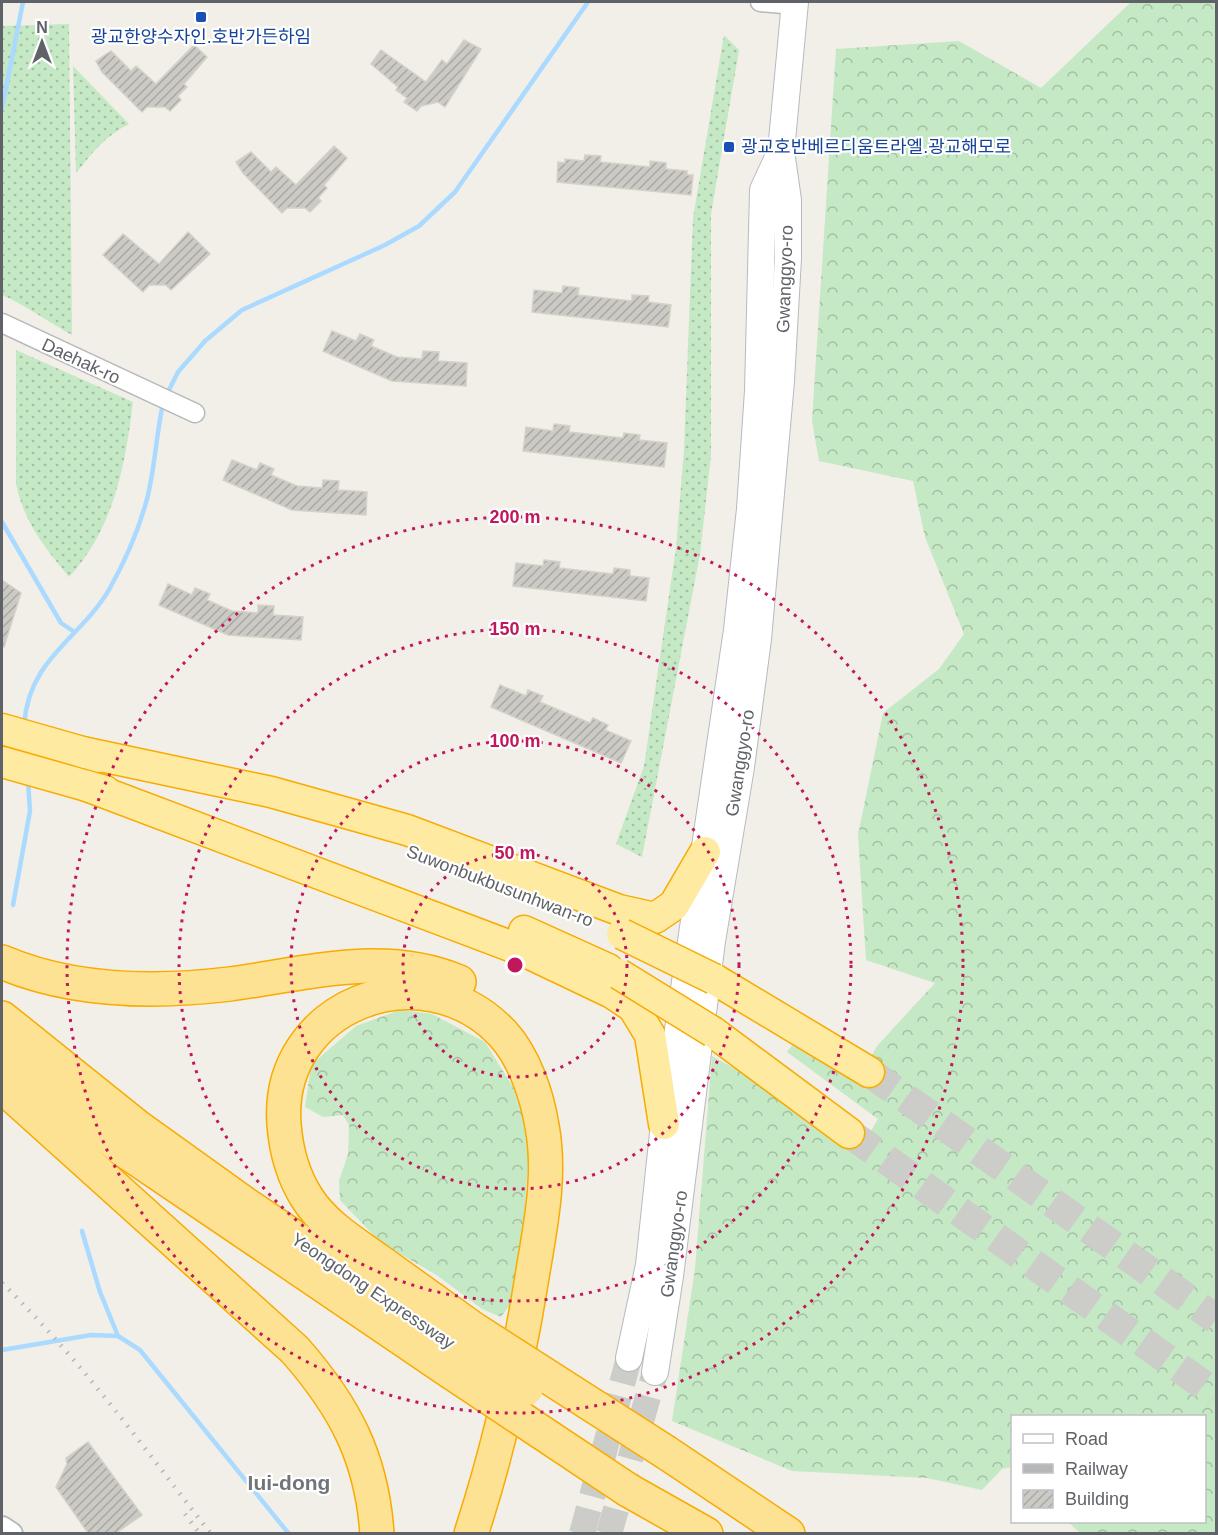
<svg xmlns="http://www.w3.org/2000/svg" width="1218" height="1535" font-family="Helvetica,'Noto Sans KR',sans-serif">
<style>
.grass{fill:url(#grass-dots)}
.forest{fill:url(#forest-crowns)}
.lines{fill:none;stroke-linecap:round;stroke-linejoin:round}
.stream{stroke:#aadaff;stroke-width:4.5}
.building{fill:url(#building-hatch);stroke:#d6d1c6;stroke-width:1.5}
.secondary-tunnel{stroke:#ccccc8;stroke-width:26;stroke-dasharray:26 13;stroke-linecap:butt}
.trunk-tunnel{stroke:#ccccc8;stroke-width:30;stroke-dasharray:30 15;stroke-linecap:butt}
.minor-casing{stroke:#b5b8bc;stroke-width:21}
.tertiary-casing{stroke:#b5b8bc;stroke-width:26}
.secondary-casing{stroke:#b6babf;stroke-width:28}
.trunk-casing{stroke:#f9ab00;stroke-width:33}
.motorway-casing{stroke:#f9ab00;stroke-width:36}
.minor{stroke:#fff;stroke-width:18}
.tertiary{stroke:#fff;stroke-width:22}
.secondary{stroke:#fff;stroke-width:26}
.trunk{stroke:#feeaa1;stroke-width:30}
.motorway{stroke:#fde293;stroke-width:33}
.rail{stroke:#b6b7b8;stroke-width:4.5;stroke-dasharray:1.5 8;stroke-linecap:butt}
.trunk-bridge-casing{stroke:#f9ab00;stroke-width:33;stroke-linecap:butt}
.motorway-bridge-casing{stroke:#f9ab00;stroke-width:36;stroke-linecap:butt}
.trunk-bridge{stroke:#feeaa1;stroke-width:30}
.motorway-bridge{stroke:#fde293;stroke-width:33}
.ring{fill:none;stroke:#c2185b;stroke-width:3;stroke-dasharray:3 6}
.transit-dot{fill:#1a4fb4;stroke:#fff;stroke-width:2}
.labels{text-anchor:middle;stroke-width:4.5;stroke-linejoin:round;paint-order:stroke}
.transit-label{font-size:18px;fill:#164399;stroke:#fff}
.street-label{font-size:18px;fill:#5f6368;stroke:#fff}
.quarter-label{font-size:21px;font-weight:bold;fill:#70757a;stroke:#fff}
.centre{fill:#c2185b;stroke:#fff;stroke-width:3}
.ring-label{font-size:18px;text-anchor:middle;font-weight:bold;fill:#c2185b;stroke:#fff;stroke-width:4.5;stroke-linejoin:round;paint-order:stroke}
</style>
<defs>
<pattern id="grass-dots" width="8" height="8" patternUnits="userSpaceOnUse" patternTransform="scale(1.5)"><rect width="8" height="8" fill="#c5e8c5"/><path d="M2 2h.1M6 6h.1" fill="none" stroke="#a3c0a4" stroke-width="1.8" stroke-linecap="round"/></pattern>
<pattern id="forest-crowns" width="20" height="18" patternUnits="userSpaceOnUse" patternTransform="scale(1.5)"><rect width="20" height="18" fill="#c5e8c5"/><path d="M2 6a3 3 0 1 1 6 0M12 15a3 3 0 1 1 6 0" fill="none" stroke="#a3c0a4"/></pattern>
<pattern id="building-hatch" width="6" height="6" patternUnits="userSpaceOnUse" patternTransform="scale(1.5)"><rect width="6" height="6" fill="#cccac5"/><path d="M-1 1l2-2M0 6l6-6M5 7l2-2" fill="none" stroke="#a9a8a4"/></pattern>
</defs>
<rect width="100%" height="100%" fill="#f1efe8"/>
<g class="grass">
<path d="M69 24 72 335C48 322 27 306 2 295V26Z"/>
<polygon points="724,35 739,50 711,214 711,455 700,554 642,857 616,844 644,766 676,548 684,449 693,218"/>
<path d="M73 66 129 124C106 135 91 154 76 173Z"/>
<path d="M16 350 133 402C125 466 114 528 69 577 45 548 23 521 16 483Z"/>
</g>
<g class="forest">
<polygon points="1131,2 1216,2 1216,1533 1080,1533 1068,1522 1204,1522 1204,1416 1012,1416 1012,1467 1002,1469 982,1490 927,1478 792,1471 672,1421 695,1269 712,1056 748,1076 856,1156 878,1119 787,1052 799,1036 857,1079 878,1045 935,983 866,960 858,835 883,713 939,669 964,634 925,537 913,481 819,461 812,421 836,49 959,41 1041,88"/>
<polygon points="400,1010 432,1014 485,1042 523,1103 529,1143 525,1208 518,1280 509,1306 501,1317 482,1309 438,1276 380,1242 340,1200 339,1181 348,1154 349,1125 343,1115 323,1117 305,1107 311,1065 356,1026"/>
</g>
<g class="lines">
<g class="stream">
<polyline points="2,108 23,2"/>
<polyline points="167,394 178,372 205,341 242,310 385,245 419,226 455,192 588,2"/>
<polyline points="2,522 61,623 73,631"/>
<path d="M24 725C29 657 81 639 110 588 125 561 139 529 147 499 155 468 156 435 163 404"/>
<polyline points="13,905 30,811 28,781"/>
<polyline points="82,1231 100,1292 118,1336"/>
<polyline points="2,1350 91,1335 118,1336 140,1350 289,1534"/>
</g>
</g>
<g class="building">
<polygon points="464,40 481,49 445,107 438,102 421,106 417,111 404,102 407,98 396,90 398,87 371,64 381,50 426,82 442,60 447,64"/>
<polygon points="194,45 207,57 184,84 187,87 178,96 181,100 170,111 165,107 147,107 142,112 102,72 96,61 111,51 131,71 136,66 156,84"/>
<polygon points="334,146 347,158 324,185 327,188 318,198 321,201 310,212 305,208 287,208 282,213 243,173 236,162 251,152 271,172 276,167 296,185"/>
<polygon points="585,155 601,156 600,162 650,167 650,161 666,163 666,169 687,171 687,175 693,175 691,195 557,182 558,162 565,163 565,159 584,161"/>
<polygon points="188,232 210,254 171,290 166,285 149,285 143,292 103,255 123,234 159,264"/>
<polygon points="563,286 579,288 578,295 632,301 632,295 649,296 648,302 671,305 668,327 532,312 534,290 562,293"/>
<polygon points="332,331 356,341 360,334 374,340 371,346 397,357 422,359 423,351 439,352 438,361 467,363 466,386 392,381 323,351"/>
<polygon points="554,424 570,426 569,432 623,438 624,433 640,435 639,440 667,443 664,467 523,451 526,427 553,431"/>
<polygon points="232,460 257,470 260,463 274,469 271,475 297,486 322,488 323,480 339,481 338,490 367,492 366,515 292,510 223,480"/>
<polygon points="544,560 560,562 559,568 613,574 614,568 630,570 630,576 649,578 646,601 513,586 516,563 543,566"/>
<polygon points="2,580 21,593 4,647 2,646"/>
<polygon points="168,584 192,595 195,588 210,594 207,600 232,611 258,613 258,605 274,606 273,615 303,617 301,640 228,635 159,605"/>
<polygon points="500,685 526,696 528,690 543,696 540,702 590,723 593,718 608,725 605,730 631,741 621,763 491,707"/>
<polygon points="88,1442 142,1515 116,1533 88,1533 56,1487 67,1464 66,1458"/>
</g>
<g class="lines">
<g class="secondary-tunnel">
<polyline points="582,1534 629,1358"/>
<polyline points="609,1534 655,1372"/>
</g>
<g class="trunk-tunnel">
<polyline points="869,1072 1216,1319"/>
<polyline points="849,1133 1216,1394"/>
</g>
<defs>
<g id="minor">
<polyline points="760,2 795,5"/>
<polyline points="2,323 195,413"/>
</g>
<polyline id="tertiary" points="2,1528 11,1534"/>
<g id="secondary">
<polyline points="629,1358 649,1265 664,1124 737,630 750,509 758,391 763,190 781,151"/>
<polyline points="655,1372 670,1276 712,941 741,767 758,639 781,381 788,258 788,200 781,151 795,2"/>
</g>
<g id="trunk">
<polyline points="2,729 100,757"/>
<polyline points="82,752 271,792 407,830 619,910 655,918 674,905 705,852"/>
<polyline points="2,762 105,791"/>
<polyline points="87,786 526,952 612,993 633,1007 650,1035 664,1124"/>
<polyline points="524,931 608,969"/>
<polyline points="714,979 869,1072"/>
<polyline points="713,1032 849,1133"/>
</g>
<g id="motorway">
<path d="M2 962C72 992 155 993 230 984 306 974 385 950 459 982"/>
<polyline points="2,1018 139,1128 245,1204 460,1349"/>
<polyline points="2,1051 121,1148 451,1372"/>
<path d="M2 1086 295 1350C345 1407 372 1458 377 1534"/>
<polyline points="667,1453 788,1534"/>
<polyline points="628,1490 706,1534"/>
<path d="M471 1534C499 1448 519 1360 533 1271 541 1223 551 1174 542 1126 537 1095 524 1057 503 1034 423 948 275 1005 284 1124 286 1151 293 1176 307 1198 324 1225 354 1243 379 1261 411 1284 443 1307 475 1330"/>
</g>
</defs>
<use href="#minor" class="minor-casing"/>
<use href="#tertiary" class="tertiary-casing"/>
<use href="#secondary" class="secondary-casing"/>
<use href="#trunk" class="trunk-casing"/>
<use href="#motorway" class="motorway-casing"/>
<use href="#minor" class="minor"/>
<use href="#tertiary" class="tertiary"/>
<use href="#secondary" class="secondary"/>
<use href="#trunk" class="trunk"/>
<use href="#motorway" class="motorway"/>
<g class="rail">
<path d="M2 1283C80 1359 144 1448 211 1534"/>
<polyline points="185,1514 200,1534"/>
</g>
<defs>
<g id="trunk-bridge">
<polyline points="622,934 714,979"/>
<polyline points="619,974 713,1032"/>
</g>
<g id="motorway-bridge">
<polyline points="475,1330 667,1453"/>
<polyline points="460,1349 526,1389"/>
<polyline points="451,1372 628,1490"/>
</g>
</defs>
<use href="#trunk-bridge" class="trunk-bridge-casing"/>
<use href="#motorway-bridge" class="motorway-bridge-casing"/>
<use href="#trunk-bridge" class="trunk-bridge"/>
<use href="#motorway-bridge" class="motorway-bridge"/>
</g>
<g class="ring">
<circle cx="515" cy="965" r="112"/>
<circle cx="515" cy="965" r="224"/>
<circle cx="515" cy="965" r="336"/>
<circle cx="515" cy="965" r="448"/>
</g>
<g class="transit-dot">
<rect x="195" y="11" width="12" height="12" rx="3"/>
<rect x="723" y="141" width="12" height="12" rx="3"/>
</g>
<g class="labels">
<g class="transit-label">
<text x="201" y="43">광교한양수자인.호반가든하임</text>
<text x="741" y="153" text-anchor="start">광교호반베르디움트라엘.광교해모로</text>
</g>
<g class="street-label">
<text transform="translate(785 279) rotate(-88)" y="6">Gwanggyo-ro</text>
<text transform="translate(81 361) rotate(25)" y="6">Daehak-ro</text>
<text transform="translate(740 763) rotate(-81)" y="6">Gwanggyo-ro</text>
<text transform="translate(500 886) rotate(21)" y="6">Suwonbukbusunhwan-ro</text>
<text transform="translate(674 1244) rotate(-82)" y="6">Gwanggyo-ro</text>
<text transform="translate(373 1291) rotate(34)" y="6">Yeongdong Expressway</text>
</g>
<g class="quarter-label">
<text x="289" y="1490">Iui-dong</text>
</g>
</g>
<circle cx="515" cy="965" r="9" class="centre"/>
<g class="ring-label">
<text x="515" y="523">200 m</text>
<text x="515" y="635">150 m</text>
<text x="515" y="747">100 m</text>
<text x="515" y="859">50 m</text>
</g>
<rect width="1218" height="1535" fill="none" stroke="#5f6368" stroke-width="6"/>
<rect x="1011" y="1415" width="195" height="108" fill="#ffffff" stroke="#bfc1c3" stroke-width="1.5"/>
<rect x="1023" y="1434" width="30" height="9" fill="#ffffff" stroke="#bfc1c3" stroke-width="1.5"/>
<text x="1065" y="1445" font-size="18" fill="#5f6368">Road</text>
<rect x="1023" y="1464" width="30" height="9" fill="#b6b7b8" stroke="#bfc1c3" stroke-width="1.5"/>
<text x="1065" y="1475" font-size="18" fill="#5f6368">Railway</text>
<rect x="1023" y="1490" width="30" height="18" fill="url(#building-hatch)" stroke="#bfc1c3" stroke-width="1.5"/>
<text x="1065" y="1505" font-size="18" fill="#5f6368">Building</text>
<g transform="translate(42 42)" stroke="#ffffff" stroke-width="4.5" paint-order="stroke">
<path d="M0-4.5L10 22L0 15L-10 22Z" fill="#5f6368"/>
<text y="-9" font-size="16" font-weight="bold" text-anchor="middle" fill="#5f6368">N</text>
</g>
</svg>
